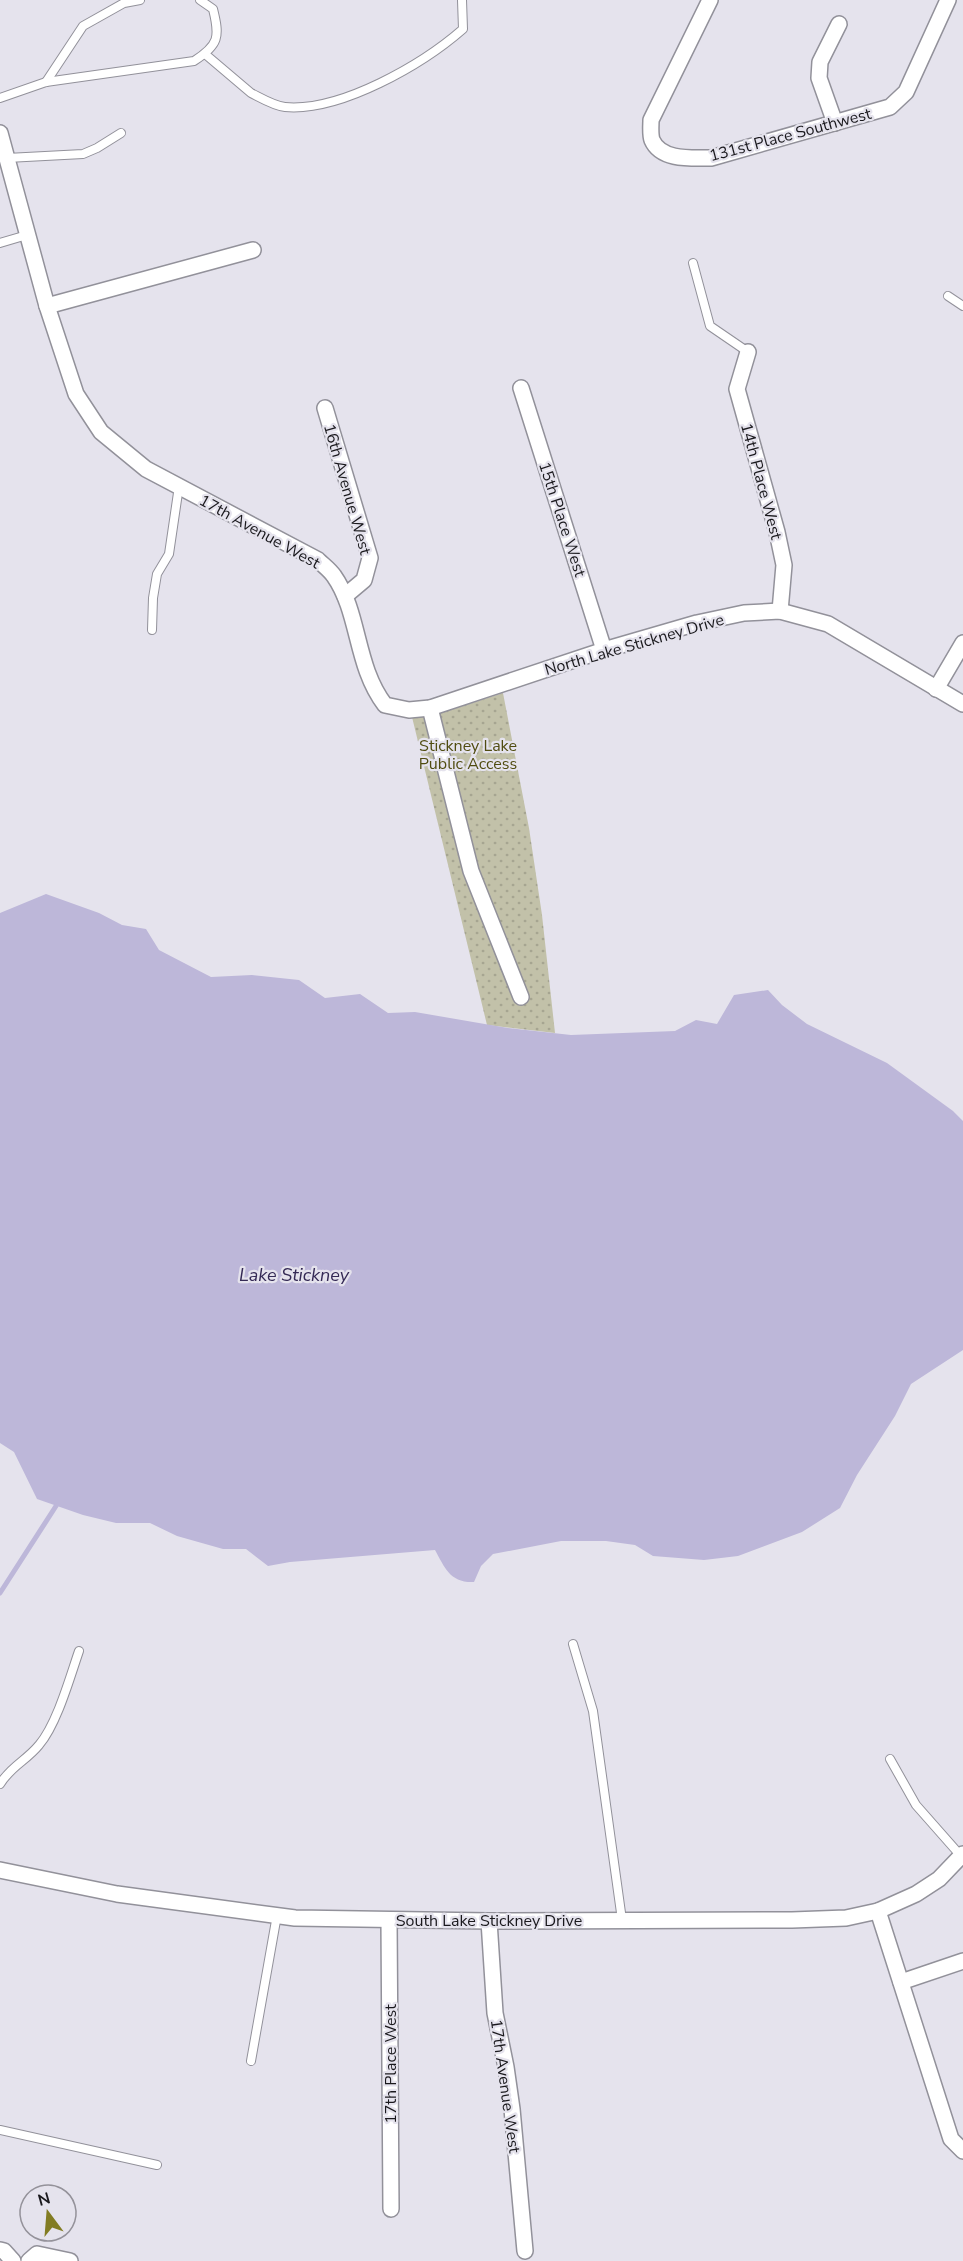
<svg xmlns="http://www.w3.org/2000/svg" width="963" height="2261" font-family="'Nunito Sans',sans-serif">
<style>
.park{fill:url(#park-dots)}
.water{fill:#bdb7d9}
.lines{fill:none;stroke-linecap:round;stroke-linejoin:round}
.stream{stroke:#bdb7d9;stroke-width:5}
.lane-casing{stroke:#92919a;stroke-width:10}
.street-casing{stroke:#92919a;stroke-width:18}
.lane{stroke:#fff;stroke-width:8}
.street{stroke:#fff;stroke-width:15}
.labels{text-anchor:middle;stroke-width:4.5;stroke-linejoin:round;paint-order:stroke}
.street-label{font-size:16px;fill:#1a191d;stroke:#e5e3ed}
.park-label{font-size:16px;fill:#504c10;stroke:#e5e3ed}
.water-label{font-size:18px;font-style:italic;fill:#342955;stroke:#e5e3ed}
</style>
<defs>
<pattern id="park-dots" width="8" height="8" patternUnits="userSpaceOnUse" patternTransform="scale(1.5)"><rect width="8" height="8" fill="#c2c1a9"/><path d="M2 2h.1M6 6h.1" fill="none" stroke="#a6a591" stroke-width="1.8" stroke-linecap="round"/></pattern>
</defs>
<rect width="100%" height="100%" fill="#e5e3ed"/>
<polygon class="park" points="503,693 529,828 542,915 555,1033 487,1025 412,717 432,716"/>
<path class="water" d="M46 894 99 913 122 925 146 929 159 950 211 977 252 975 299 980 325 998 360 994 388 1013 415 1012 508 1028 571 1035 675 1031 696 1020 717 1024 734 995 768 990 782 1005 807 1024 887 1063 953 1111 963 1121V1350L911 1384 895 1416 857 1475 840 1508 802 1532 738 1556 704 1560 653 1556 635 1545 606 1541H561L493 1554 481 1566 474 1582C450 1583 445 1568 435 1550L290 1562 268 1566 246 1549H223L177 1536 150 1523H116L83 1515 37 1499 14 1452 0 1443V913Z"/>
<g class="lines">
<polyline class="stream" points="0,1593 56,1506"/>
<defs>
<g id="lane">
<path d="M205 54 251 93C261 98 274 106 285 107 341 112 423 64 463 29L462 0"/>
<polyline points="46,82 83,26 124,3 140,0"/>
<path d="M0 98 46 82 194 61C219 45 220 37 213 9L200 0"/>
<polyline points="7,158 83,154 97,148 121,133"/>
<polyline points="0,243 27,235"/>
<polyline points="693,263 710,326 748,352"/>
<polyline points="948,296 963,306"/>
<polyline points="152,630 153,598 157,574 169,554 179,486"/>
<polyline points="573,1644 593,1711 622,1920"/>
<polyline points="890,1759 916,1805 961,1856"/>
<path d="M0 1784C12 1765 26 1761 39 1745 57 1724 70 1677 79 1651"/>
<polyline points="251,2061 277,1915"/>
<polyline points="0,2130 157,2165"/>
</g>
<g id="street">
<path d="M710 0 651 120C651 126 650 134 652 140 661 161 692 158 711 158L890 107 906 92 948 0"/>
<polyline points="835,123 819,78 820,62 839,24"/>
<path d="M0 133 47 306 76 394 101 432 146 469 318 560C323 565 330 570 334 576 360 613 355 666 385 705L409 710 430 708 604 650 697 623 744 613 780 611 828 624 963 704"/>
<polyline points="47,306 253,250"/>
<polyline points="748,352 737,389 777,532 784,565 780,611"/>
<polyline points="521,388 604,650"/>
<polyline points="325,408 370,558 364,580 345,596"/>
<polyline points="936,689 963,643"/>
<polyline points="430,708 471,871 521,997"/>
<polyline points="0,1870 117,1894 295,1918 489,1921 792,1920 846,1918 878,1911 916,1894 939,1879 963,1854"/>
<polyline points="878,1911 951,2139 963,2151"/>
<polyline points="389,1920 391,2209"/>
<polyline points="489,1921 495,2013 506,2067 512,2109 525,2251"/>
<polyline points="901,1982 963,1961"/>
<polyline points="0,2250 4,2251 13,2261"/>
<polyline points="29,2261 37,2254 70,2261"/>
</g>
</defs>
<use href="#lane" class="lane-casing"/>
<use href="#street" class="street-casing"/>
<use href="#lane" class="lane"/>
<use href="#street" class="street"/>
</g>
<g class="labels">
<g class="street-label">
<text transform="translate(790 134) rotate(-15)" y="6">131st Place Southwest</text>
<text transform="translate(762 481) rotate(75)" y="6">14th Place West</text>
<text transform="translate(348 489) rotate(74)" y="6">16th Avenue West</text>
<text transform="translate(563 519) rotate(72)" y="6">15th Place West</text>
<text transform="translate(260 531) rotate(29)" y="6">17th Avenue West</text>
<text transform="translate(634 644) rotate(-16)" y="6">North Lake Stickney Drive</text>
<text x="489" y="1926">South Lake Stickney Drive</text>
<text transform="translate(390 2064) rotate(-90)" y="6">17th Place West</text>
<text transform="translate(506 2086) rotate(82)" y="6">17th Avenue West</text>
</g>
<g class="park-label">
<text x="468" y="751">Stickney Lake<tspan x="468" dy="18">Public Access</tspan></text>
</g>
<g class="water-label">
<text x="294" y="1281">Lake Stickney</text>
</g>
</g>
<g transform="translate(48 2213) rotate(344)"><circle r="28" fill="#e5e3ed" stroke="#94929a" stroke-width="1.5"/>
<path d="M0-4.5L10 22L0 15L-10 22Z" fill="#827c23"/>
<text y="-9" font-size="16" font-weight="bold" text-anchor="middle" fill="#1a191d">N</text>
</g>
</svg>
